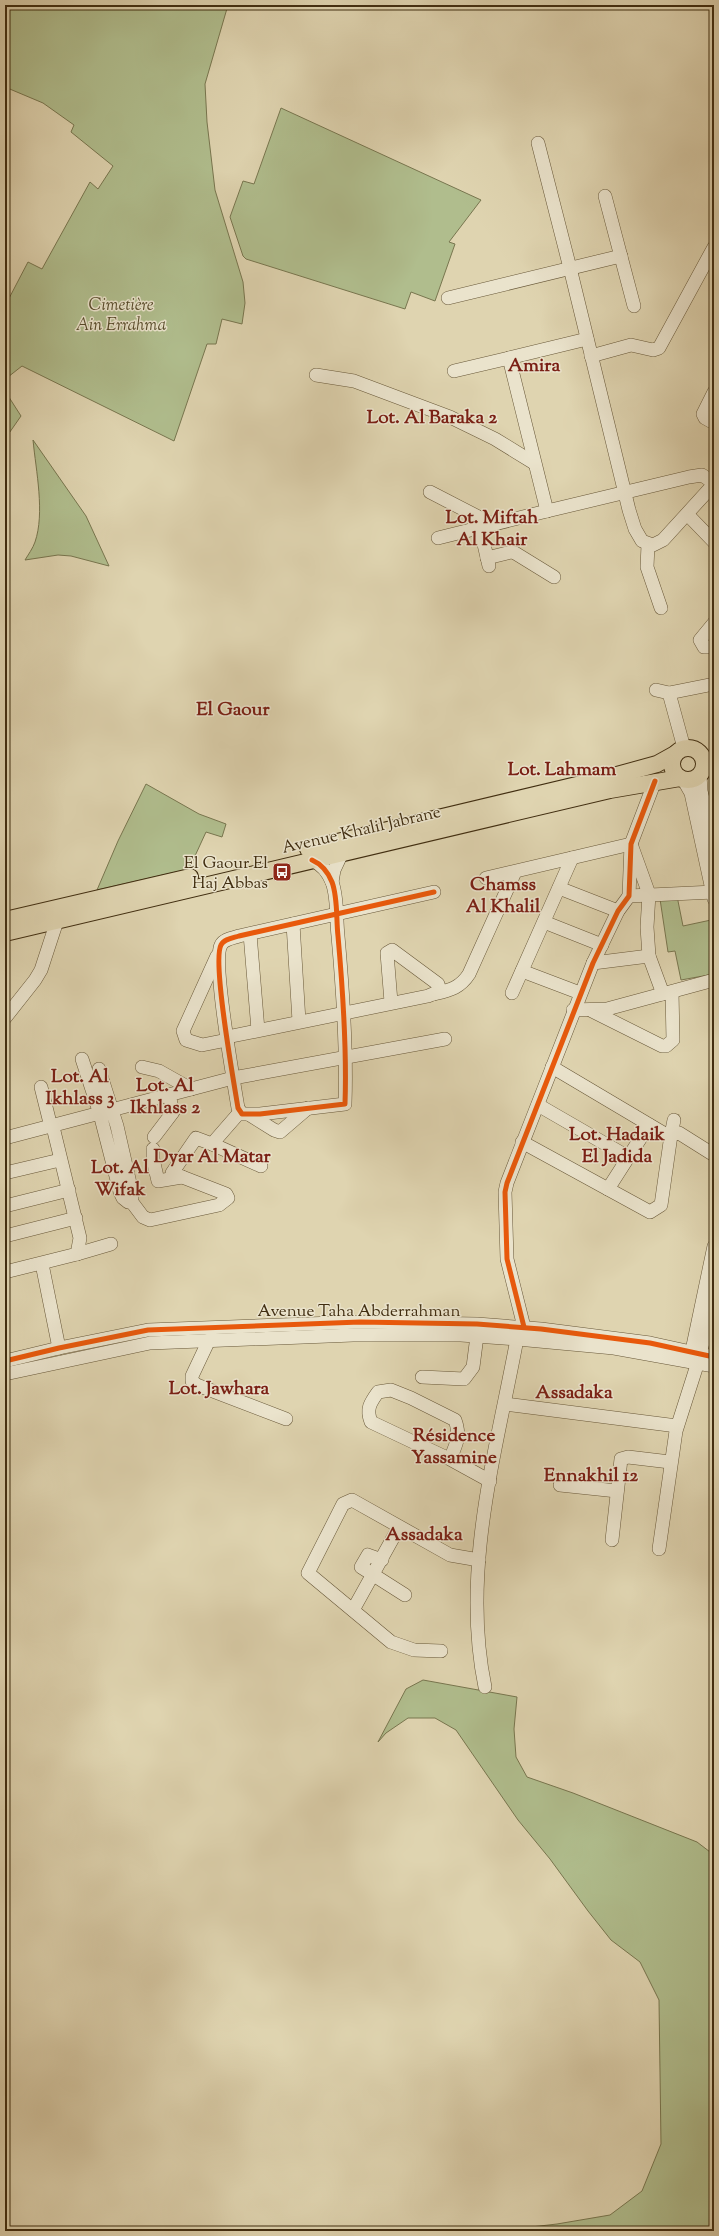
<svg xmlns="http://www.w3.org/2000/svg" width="719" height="2236" font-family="'Sorts Mill Goudy',serif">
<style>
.green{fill:#b0bd8d;stroke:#78764f}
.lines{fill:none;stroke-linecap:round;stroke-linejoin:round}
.minor-casing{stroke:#685839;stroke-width:14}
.major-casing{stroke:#412e11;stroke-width:18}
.minor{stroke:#eae3cc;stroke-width:13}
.major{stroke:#dfd4b0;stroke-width:16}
.cycleway-casing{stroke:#eae3cc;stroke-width:8}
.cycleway{stroke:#e8590c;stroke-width:5}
.labels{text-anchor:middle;stroke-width:3;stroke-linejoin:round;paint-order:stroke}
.park-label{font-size:17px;font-style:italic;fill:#574b2a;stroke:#eae3cc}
.street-label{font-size:17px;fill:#412e11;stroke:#eae3cc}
.poi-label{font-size:17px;fill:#412e11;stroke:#eae3cc;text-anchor:end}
.quarter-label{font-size:19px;font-weight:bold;fill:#7a1f14;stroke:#eae3cc}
</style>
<rect width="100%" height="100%" fill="#dfd4b0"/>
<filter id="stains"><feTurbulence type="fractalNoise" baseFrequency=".005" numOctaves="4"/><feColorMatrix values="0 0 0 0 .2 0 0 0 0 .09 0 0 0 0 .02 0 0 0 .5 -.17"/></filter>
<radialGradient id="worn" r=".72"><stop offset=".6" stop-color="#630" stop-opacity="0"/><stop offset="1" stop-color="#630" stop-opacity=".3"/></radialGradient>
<g class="green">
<polygon points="5,5 228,5 205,84 207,122 215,190 243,282 245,303 242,324 222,319 216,344 207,344 174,441 22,366 8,377 5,372 5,306 28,262 42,269 90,182 98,189 113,166 71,132 74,125 43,103 5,87"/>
<polygon points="281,108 481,200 449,242 455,244 435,301 411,292 405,309 246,259 243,256 230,217 243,181 254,184"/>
<polygon points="5,391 21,416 5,439"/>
<path d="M33 440 86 516 109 566 71 556 58 555 25 560C28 555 33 548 35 542 45 513 36 471 33 440Z"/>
<polygon points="146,784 199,814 226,824 222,837 206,832 189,869 97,890 118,841"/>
<polygon points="677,896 683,926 711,920 714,974 681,980 675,951 668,952 660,899"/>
<polygon points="423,1680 517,1697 514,1729 516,1757 527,1777 573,1793 697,1842 714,1855 714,2231 497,2231 557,2224 610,2215 642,2191 661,2144 659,2000 640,1962 611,1940 588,1911 550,1859 518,1820 456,1730 435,1718 408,1718 386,1733 378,1742 406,1689"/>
</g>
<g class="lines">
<defs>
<g id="minor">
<polyline points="538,143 570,268 629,510 635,529 642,541 653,545 663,540 714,484"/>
<polyline points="605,196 634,306"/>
<polyline points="448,298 621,256"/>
<polyline points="587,339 509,358 547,511 689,477 702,475 714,483"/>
<polyline points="591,356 631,345 653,350 659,348 714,247"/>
<polyline points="454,371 509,358"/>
<polyline points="316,375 354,381 450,417 495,439 534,463"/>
<polyline points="714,392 703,414 705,418 714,423"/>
<polyline points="430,492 492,524"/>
<polyline points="688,515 714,542"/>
<polyline points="480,527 489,566"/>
<polyline points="438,538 547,511"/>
<polyline points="648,545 647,567 661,608"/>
<polyline points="487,558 511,552 515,553 554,577"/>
<polyline points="714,623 700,640 704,647 714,647"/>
<polyline points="656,690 669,693"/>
<polyline points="684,748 669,693 714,684"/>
<polyline points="700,775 701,791 714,842"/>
<polyline points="683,779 691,793 714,899"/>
<path d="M312 860C321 864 328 872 332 882 338 898 336 919 338 936 343 992 347 1048 345 1104L260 1114H242L238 1108C234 1083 212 961 221 945 224 939 233 938 239 936L434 892"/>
<polyline points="486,878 631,844 649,894 647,927 649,956"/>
<polyline points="332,882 334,870 342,853"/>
<polyline points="559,888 618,911"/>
<polyline points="629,896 714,892"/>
<polyline points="544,922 602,945"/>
<polyline points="293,924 299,1021"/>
<polyline points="250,934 258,1030"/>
<polyline points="217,956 183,1031 186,1040 202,1045 227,1040"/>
<polyline points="593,963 649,956 663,994"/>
<polyline points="522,971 580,993"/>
<polyline points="512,993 572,858"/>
<path d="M434 994C450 990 460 988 469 974L515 872"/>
<polyline points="573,1010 607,1009 714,980"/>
<polyline points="592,1011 662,1046 666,1046 673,1040 672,992"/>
<polyline points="5,1018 35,980 41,970 57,921"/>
<polyline points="227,1037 428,996 440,991 438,984 392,950 387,953 391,1002"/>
<polyline points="82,1059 100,1114 120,1192 123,1198 128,1202 132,1198 132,1192 117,1126 99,1069"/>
<polyline points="142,1067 159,1071 191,1089"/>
<polyline points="552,1067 670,1137"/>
<polyline points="41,1087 51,1127"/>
<polyline points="538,1105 628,1157"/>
<polyline points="250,1115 274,1130 280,1132 308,1108"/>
<polyline points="671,1135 674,1120"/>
<polyline points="154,1137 173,1112 169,1095"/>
<polyline points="5,1138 233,1078 445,1039"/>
<polyline points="522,1142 650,1212 661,1205 671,1135 679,1133 714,1155"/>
<polyline points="212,1144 261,1166"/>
<polyline points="153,1149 153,1159 158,1181 182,1177"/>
<polyline points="5,1173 60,1160"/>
<polyline points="608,1189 649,1125"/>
<polyline points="131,1201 143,1217 150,1220 219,1205 228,1198 226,1194 172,1173 196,1138 212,1144 239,1113"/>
<polyline points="5,1206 69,1190"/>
<polyline points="5,1236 76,1218"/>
<polyline points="77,1254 111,1244"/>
<polyline points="42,1264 59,1348"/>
<polyline points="5,1272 77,1254 80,1238 53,1127"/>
<polyline points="524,1327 507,1259 505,1192 507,1183 593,963 618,911 629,896 631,844 655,781"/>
<polyline points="209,1340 192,1376 192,1381 197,1385 286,1419"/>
<polyline points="690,1360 714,1246"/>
<polyline points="5,1361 59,1348 148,1330 360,1322 477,1324 541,1329 650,1343 714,1357"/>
<polyline points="5,1374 150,1343 353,1335 461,1335 517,1339 614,1348 714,1366"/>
<polyline points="422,1377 464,1379 473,1367 477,1336"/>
<polyline points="505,1404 677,1426"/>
<path d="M450 1459C456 1445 461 1436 455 1420L411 1398 391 1390 378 1392C370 1403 366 1409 371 1422L445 1457 450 1459 490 1481"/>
<polyline points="560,1485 617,1491"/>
<polyline points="612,1540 621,1459 628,1457 670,1462"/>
<polyline points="659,1549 676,1431 698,1362 714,1299"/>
<polyline points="382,1560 368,1555 361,1567 405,1595"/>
<polyline points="353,1610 399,1527"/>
<polyline points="441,1651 414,1650 391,1642 308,1573 343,1504 352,1500 450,1555 479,1560"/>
<path d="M485 1687C461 1571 496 1452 517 1339"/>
</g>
<g id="major">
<circle cx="688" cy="764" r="16"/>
<polyline points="308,849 606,778 657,764 675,754"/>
<polyline points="5,920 190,877"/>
<polyline points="5,933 610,790 680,778"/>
</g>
</defs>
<use href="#minor" class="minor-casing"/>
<use href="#major" class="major-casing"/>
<use href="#minor" class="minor"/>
<use href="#major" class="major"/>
<defs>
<g id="cycleway">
<path d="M312 860C321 864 328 872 332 882 338 898 336 919 338 936 343 992 347 1048 345 1104L260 1114H242L238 1108C234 1083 212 961 221 945 224 939 233 938 239 936L434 892"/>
<polyline points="524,1327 507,1259 505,1192 507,1183 593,963 618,911 629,896 631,844 655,781"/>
<polyline points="5,1361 59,1348 148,1330 360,1322 477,1324 541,1329 650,1343 714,1357"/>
</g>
</defs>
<use href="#cycleway" class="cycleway-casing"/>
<use href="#cycleway" class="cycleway"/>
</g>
<defs>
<symbol id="bus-square" viewBox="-11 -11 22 22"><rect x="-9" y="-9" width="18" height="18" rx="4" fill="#8f2418" stroke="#eae3cc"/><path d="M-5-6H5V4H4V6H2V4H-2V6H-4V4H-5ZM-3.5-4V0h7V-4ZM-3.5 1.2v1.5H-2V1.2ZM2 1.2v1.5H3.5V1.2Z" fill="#fff"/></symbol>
</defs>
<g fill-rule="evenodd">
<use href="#bus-square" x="271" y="861" width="22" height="22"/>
</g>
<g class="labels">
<g class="park-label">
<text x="121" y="310">Cimetière<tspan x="121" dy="20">Ain Errahma</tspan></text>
</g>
<g class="street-label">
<text transform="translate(361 829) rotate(-13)" y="6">Avenue Khalil Jabrane</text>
<text x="359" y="1316">Avenue Taha Abderrahman</text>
</g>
<g class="poi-label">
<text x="268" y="868">El Gaour El<tspan x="268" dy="20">Haj Abbas</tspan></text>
</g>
<g class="quarter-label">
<text x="534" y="371">Amira</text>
<text x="432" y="423">Lot. Al Baraka 2</text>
<text x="492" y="523">Lot. Miftah<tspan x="492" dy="22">Al Khair</tspan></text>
<text x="233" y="715">El Gaour</text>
<text x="562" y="775">Lot. Lahmam</text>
<text x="503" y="890">Chamss<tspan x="503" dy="22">Al Khalil</tspan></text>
<text x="80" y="1082">Lot. Al<tspan x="80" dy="22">Ikhlass 3</tspan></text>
<text x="165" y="1091">Lot. Al<tspan x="165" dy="22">Ikhlass 2</tspan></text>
<text x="617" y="1140">Lot. Hadaik<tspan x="617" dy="22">El Jadida</tspan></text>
<text x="212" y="1162">Dyar Al Matar</text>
<text x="120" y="1173">Lot. Al<tspan x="120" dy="22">Wifak</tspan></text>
<text x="219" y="1394">Lot. Jawhara</text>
<text x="574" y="1398">Assadaka</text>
<text x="454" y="1441">Résidence<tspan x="454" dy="22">Yassamine</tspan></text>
<text x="591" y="1481">Ennakhil 12</text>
<text x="424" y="1540">Assadaka</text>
</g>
</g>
<rect width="719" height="2236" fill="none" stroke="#dfd4b0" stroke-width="20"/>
<rect x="6" y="6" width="707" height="2224" fill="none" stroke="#412e11" stroke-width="2"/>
<rect x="10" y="10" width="699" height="2216" fill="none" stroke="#412e11"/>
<rect width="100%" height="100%" filter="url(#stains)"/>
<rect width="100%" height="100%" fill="url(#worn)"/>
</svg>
